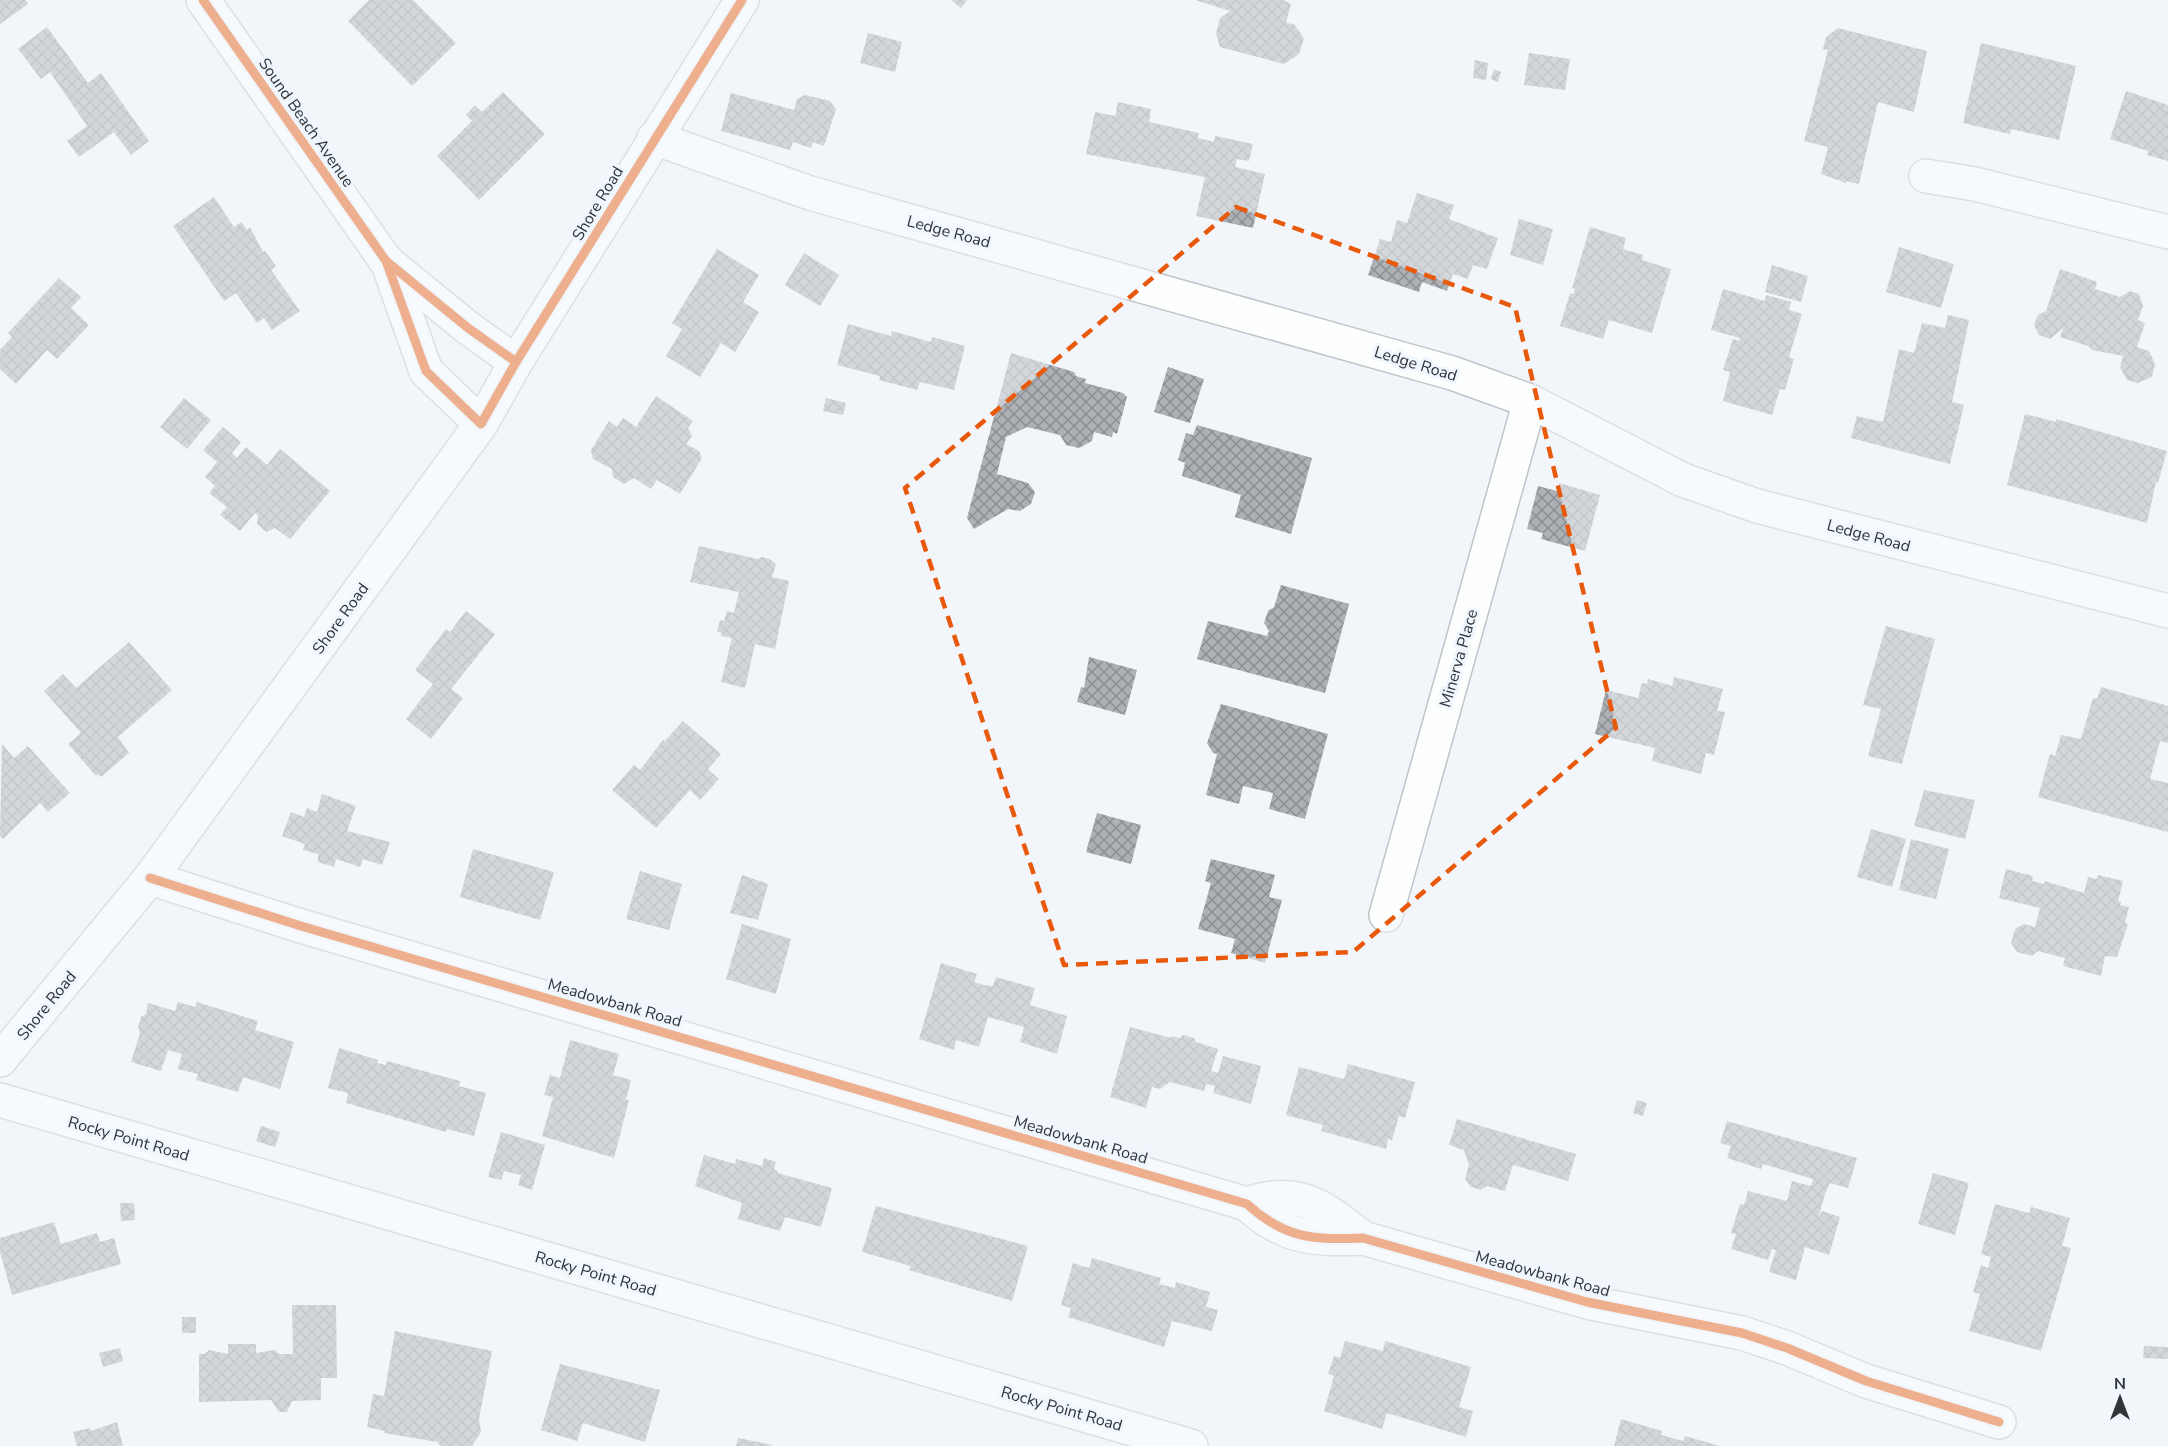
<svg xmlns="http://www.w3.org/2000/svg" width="2168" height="1446" font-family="'Nunito Sans',sans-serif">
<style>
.building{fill:url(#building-cross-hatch)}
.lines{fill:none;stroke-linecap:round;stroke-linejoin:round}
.minor-casing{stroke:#c1c4c8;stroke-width:36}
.minor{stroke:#fdfefe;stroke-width:33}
.cycleway-casing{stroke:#eff6fd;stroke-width:13}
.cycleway{stroke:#e8590c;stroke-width:9}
.marked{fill:none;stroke:#e8590c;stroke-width:4.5;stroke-dasharray:12 8;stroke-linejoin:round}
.labels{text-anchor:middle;stroke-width:6;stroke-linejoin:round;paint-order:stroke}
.street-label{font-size:16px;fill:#303437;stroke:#eff6fd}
</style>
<defs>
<pattern id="building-cross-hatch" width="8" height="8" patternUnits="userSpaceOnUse" patternTransform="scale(1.5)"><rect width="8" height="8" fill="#adb0b4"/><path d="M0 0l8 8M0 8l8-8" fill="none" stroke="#8d9093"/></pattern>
</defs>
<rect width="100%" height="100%" fill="#f2f6fa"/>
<g class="building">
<polygon points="0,0 25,0 28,4 0,24"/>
<polygon points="369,0 413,0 456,43 412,86 348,21"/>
<polygon points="951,0 967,0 961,8"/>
<polygon points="1195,0 1283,0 1291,4 1286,23 1294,24 1304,38 1299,54 1284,64 1220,47 1216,34 1220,18 1230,11"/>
<polygon points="47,27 88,83 101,73 149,141 131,155 114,132 79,157 67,141 87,126 50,72 41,79 18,49"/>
<polygon points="1838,28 1927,51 1914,112 1878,102 1859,184 1846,181 1846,183 1821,174 1828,147 1804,141 1828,50 1823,49 1826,37"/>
<polygon points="868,33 902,42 895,72 860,63"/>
<polygon points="1981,43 2076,66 2059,140 2011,129 2010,134 1963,123"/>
<polygon points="1529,53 1570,59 1565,90 1524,85"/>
<polygon points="1475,60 1488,63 1486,80 1473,78"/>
<polygon points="1494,69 1501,72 1498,82 1491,79"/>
<polygon points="2126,91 2168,105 2168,161 2147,155 2148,151 2110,139"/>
<polygon points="503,92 545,134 479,200 437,156 472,121 466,115 475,105 482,112"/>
<polygon points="731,93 794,110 797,99 805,95 830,101 836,109 824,146 813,142 811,148 793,142 790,150 721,131"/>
<polygon points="1118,102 1151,109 1149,122 1199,133 1198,138 1214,142 1215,136 1253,144 1249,161 1237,159 1235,167 1265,174 1253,228 1196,216 1205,177 1086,154 1095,112 1115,116"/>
<polygon points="1417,193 1454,205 1449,219 1498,238 1487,269 1473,265 1468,279 1453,274 1447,291 1422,282 1419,292 1368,275 1380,239 1391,242 1397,220 1407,223"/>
<polygon points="214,197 234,227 241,222 247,230 250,227 263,252 265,251 276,266 271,270 300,311 272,330 264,318 257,323 236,293 224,301 173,226"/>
<polygon points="1519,219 1553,229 1543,265 1510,255"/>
<polygon points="1590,227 1626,238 1623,249 1643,255 1642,260 1671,269 1652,333 1609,320 1603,339 1560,326 1570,293 1574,294 1575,289 1572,288"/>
<polygon points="1899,247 1954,264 1941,308 1886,292"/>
<polygon points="717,249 759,275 743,302 759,312 735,352 721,343 700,377 666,356 682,329 672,323"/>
<polygon points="804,253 839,275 820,306 785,285"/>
<polygon points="1772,265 1808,276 1801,302 1765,292"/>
<polygon points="2060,269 2097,282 2095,289 2120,297 2130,291 2139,294 2143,306 2138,320 2145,323 2137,347 2149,351 2155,364 2152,377 2138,383 2127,380 2120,367 2123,356 2092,350 2088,346 2060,337 2063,328 2050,339 2039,335 2034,325 2038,315 2046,311"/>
<polygon points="59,278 81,297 71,308 89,325 57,359 47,350 16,384 0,369 0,350 12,337 8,333"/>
<polygon points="1723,289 1765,301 1766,295 1791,302 1789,310 1802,314 1789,357 1794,359 1785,390 1780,389 1772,415 1723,401 1730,372 1723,370 1733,339 1739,341 1740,338 1711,330"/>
<polygon points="1948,315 1969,320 1952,402 1964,405 1950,464 1851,438 1857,416 1883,422 1899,349 1914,353 1922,323 1945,328"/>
<polygon points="848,324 891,336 892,331 931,342 932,337 965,346 954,390 920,382 917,390 879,380 880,376 837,365"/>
<polygon points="1011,353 1074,372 1076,376 1086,379 1085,383 1123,393 1127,397 1117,434 1113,432 1112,437 1094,432 1092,441 1079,448 1066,445 1060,435 1027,427 1006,437 997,474 1028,483 1035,492 1031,504 1020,511 1008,509 974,529 967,518"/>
<polygon points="1168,367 1204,379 1190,423 1154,412"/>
<polygon points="656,396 693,421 688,428 692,436 686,444 699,451 702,458 680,494 657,480 651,489 634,478 624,484 613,477 612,469 593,459 591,450 609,421 617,427 623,418 636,427"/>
<polygon points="184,398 211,420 187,449 160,427"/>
<polygon points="826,398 846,403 843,415 823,411"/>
<polygon points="2025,414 2056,422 2056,419 2167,451 2158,483 2156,482 2147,523 2007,485"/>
<polygon points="1197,425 1312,458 1291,534 1235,517 1241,495 1182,476 1185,463 1178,460 1186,433 1193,435"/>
<polygon points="223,427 241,442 232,453 237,458 246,447 267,465 280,449 330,491 290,539 275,528 266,532 257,524 258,515 255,513 240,531 220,515 227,507 209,493 215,486 205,477 217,462 203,450"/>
<polygon points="1559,483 1600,495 1585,551 1541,539 1543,533 1527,529 1538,486 1557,491"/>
<polygon points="699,546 758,559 762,557 770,559 776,564 772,577 789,581 775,649 755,644 745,688 721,682 732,638 721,636 722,633 717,632 720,620 724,621 727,611 734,613 739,592 690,582"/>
<polygon points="1281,585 1349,604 1325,693 1197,659 1208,621 1267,636 1269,631 1264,623 1268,611 1274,607"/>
<polygon points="466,611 495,634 451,689 463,698 431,739 406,719 433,684 415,670 446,629 450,632"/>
<polygon points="1886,626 1935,639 1902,764 1868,756 1881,709 1863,705"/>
<polygon points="129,642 172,690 118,737 129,753 101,777 98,774 96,776 68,744 81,733 44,691 63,674 76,688"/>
<polygon points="1089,657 1137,670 1125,715 1077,702 1081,687 1084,688"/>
<polygon points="1674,677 1723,689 1717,711 1725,712 1714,755 1706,753 1701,774 1652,761 1655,748 1595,734 1606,690 1638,698 1642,683 1647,684 1648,679 1672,686"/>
<polygon points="2101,687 2168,706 2168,743 2160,741 2150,779 2168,783 2168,832 2038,797 2050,754 2055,756 2061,735 2081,739 2093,698 2097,699"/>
<polygon points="1221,704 1328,734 1305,819 1269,809 1273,793 1243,786 1239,804 1206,795 1217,754 1213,753 1207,743"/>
<polygon points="683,721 721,754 708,769 719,779 700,800 690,790 656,828 612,790 634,765 640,770 663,740 665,741"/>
<polygon points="2,744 14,758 28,746 70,793 48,812 40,803 3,839 0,836"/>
<polygon points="1924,790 1975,800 1965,839 1914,826"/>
<polygon points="322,794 356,806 347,831 390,842 382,865 363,859 360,867 336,859 334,867 318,862 318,854 303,850 305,844 282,836 291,812 304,817 307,808 317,812"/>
<polygon points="1097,813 1141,825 1131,864 1086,852"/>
<polygon points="1871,829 1906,839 1892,887 1857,877"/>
<polygon points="1911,839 1949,849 1936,899 1899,890"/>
<polygon points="473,849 554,872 540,920 460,897"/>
<polygon points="1211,859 1275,875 1269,897 1282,900 1265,963 1231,953 1235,939 1198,929 1211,883 1205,881"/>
<polygon points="2006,869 2033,876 2032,881 2044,884 2045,881 2084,893 2088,877 2097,879 2098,875 2123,881 2118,901 2121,902 2120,905 2129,907 2125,923 2128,924 2117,957 2105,956 2101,976 2063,966 2065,958 2038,951 2032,956 2017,952 2011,943 2015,929 2024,924 2035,927 2040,908 1999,898"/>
<polygon points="640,871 682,884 669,930 626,919"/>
<polygon points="742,875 768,884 758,920 730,913"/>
<polygon points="742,924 791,939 776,994 726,979"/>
<polygon points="941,963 977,974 974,982 984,985 993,986 996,977 1035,988 1030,1005 1067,1016 1057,1054 1020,1042 1024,1027 988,1017 979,1047 956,1040 954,1050 919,1039"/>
<polygon points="178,1002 195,1007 197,1002 258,1021 255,1030 294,1042 280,1089 243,1077 238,1092 196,1080 198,1074 178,1069 182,1054 168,1050 161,1071 131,1062 140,1033 138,1027 141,1017 146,1014 148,1003 175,1011"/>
<polygon points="1130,1027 1171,1038 1172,1036 1180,1038 1183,1035 1194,1038 1196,1042 1218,1049 1211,1071 1218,1073 1223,1056 1261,1066 1251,1104 1213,1093 1215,1086 1206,1084 1204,1091 1170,1082 1160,1089 1152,1087 1146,1108 1110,1097"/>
<polygon points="570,1040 619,1054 613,1075 631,1080 626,1100 629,1100 614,1158 542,1136 553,1097 544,1095 550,1075 560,1078"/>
<polygon points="339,1048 378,1060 377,1063 386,1065 387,1061 460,1081 459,1086 486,1093 474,1136 447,1129 446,1132 346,1103 348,1093 328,1088"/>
<polygon points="1348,1064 1415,1082 1405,1118 1399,1116 1392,1140 1388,1139 1386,1149 1321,1131 1323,1125 1286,1115 1299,1067 1344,1079"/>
<polygon points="1637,1100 1647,1103 1643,1116 1633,1113"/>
<polygon points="1457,1119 1576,1154 1568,1181 1513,1165 1505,1191 1487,1186 1481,1190 1471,1187 1465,1179 1469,1165 1464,1150 1449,1145"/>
<polygon points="1727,1121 1857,1158 1848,1188 1830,1183 1825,1194 1818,1219 1822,1211 1840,1217 1829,1255 1805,1247 1796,1280 1769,1272 1776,1250 1772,1249 1768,1260 1731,1249 1736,1234 1731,1233 1740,1204 1744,1205 1748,1191 1787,1201 1792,1181 1811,1186 1813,1179 1763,1164 1761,1169 1727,1158 1731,1146 1720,1143"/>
<polygon points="261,1126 280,1132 275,1147 256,1141"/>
<polygon points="501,1132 545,1145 532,1190 518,1185 521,1175 504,1171 501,1180 488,1177"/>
<polygon points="704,1155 735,1164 736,1159 762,1166 764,1158 776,1162 774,1170 778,1171 777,1173 832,1188 821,1227 785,1217 780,1231 738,1219 742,1203 695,1186"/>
<polygon points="1933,1173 1969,1183 1955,1235 1918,1224"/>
<polygon points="120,1203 134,1203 135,1220 121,1221"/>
<polygon points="1995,1204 2029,1213 2031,1207 2070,1218 2062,1246 2071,1248 2041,1351 1969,1331 1980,1294 1973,1292 1981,1265 1988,1268 1991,1257 1981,1254"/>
<polygon points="876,1206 1028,1246 1012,1301 909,1270 911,1266 862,1252"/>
<polygon points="54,1222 61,1244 97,1233 100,1242 114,1238 121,1264 12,1295 0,1252 0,1238"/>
<polygon points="1092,1258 1161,1278 1159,1284 1175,1288 1176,1282 1210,1292 1206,1307 1218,1310 1212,1331 1172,1321 1164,1347 1068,1317 1071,1308 1061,1305 1073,1263 1089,1268"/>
<polygon points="292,1305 336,1305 337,1378 321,1378 321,1400 292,1401 287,1412 279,1412 271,1400 199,1402 199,1354 205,1354 209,1350 228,1354 228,1344 256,1344 256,1353 275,1350 279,1354 293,1354"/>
<rect x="182" y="1317" width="14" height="16"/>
<polygon points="395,1331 492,1351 479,1419 481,1432 472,1446 441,1446 437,1442 384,1433 384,1431 367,1427 373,1394 384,1396"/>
<polygon points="1345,1341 1383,1351 1385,1341 1471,1367 1459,1407 1473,1411 1466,1437 1387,1413 1382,1429 1324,1411 1334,1376 1328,1374 1334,1356 1340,1358"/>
<polygon points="2144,1346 2168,1347 2168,1359 2143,1358"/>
<polygon points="120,1348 123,1361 103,1367 99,1353"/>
<polygon points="560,1364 660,1390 645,1442 583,1423 577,1441 541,1430"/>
<polygon points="1621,1419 1662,1431 1661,1435 1683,1441 1685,1436 1720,1446 1614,1446"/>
<polygon points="117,1422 123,1446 77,1446 73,1432 90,1428 91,1431"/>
<polygon points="738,1438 772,1445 772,1446 736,1446"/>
</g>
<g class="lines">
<defs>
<g id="minor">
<polyline points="203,0 386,261 468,328 516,362"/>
<polyline points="654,138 810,193 1452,373 1530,401 1683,480 1757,506 2168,611"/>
<polyline points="1926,176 1975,184 2168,232"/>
<polyline points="387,261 426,371 481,424"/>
<path d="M150 878 301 926 1247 1204C1285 1239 1314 1240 1363 1238L1587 1302 1742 1333 1787 1348 1866 1381 1999 1422"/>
<polyline points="1386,915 1530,401"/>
<polyline points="0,1060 150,878 481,424 516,362 742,0"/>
<polyline points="0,1100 1191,1446"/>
<path d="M1247 1204C1298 1186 1324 1207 1363 1238"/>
</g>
</defs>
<use href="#minor" class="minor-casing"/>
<use href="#minor" class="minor"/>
<defs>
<g id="cycleway">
<polyline points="203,0 386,261 468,328 516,362"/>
<polyline points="386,261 426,371 481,424 516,362 742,0"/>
<path d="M150 878 301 926 1247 1204C1285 1239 1314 1240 1363 1238L1587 1302 1742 1333 1787 1348 1866 1381 1999 1422"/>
</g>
</defs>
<use href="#cycleway" class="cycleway-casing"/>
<use href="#cycleway" class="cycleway"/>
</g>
<path d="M0 0H2168V1446H0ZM1236 207 1515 307 1616 728 1353 952 1064 965 905 488Z" fill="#f2f6fa" fill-opacity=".55" fill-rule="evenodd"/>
<path class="marked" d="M1236 207 1515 307 1616 728 1353 952 1064 965 905 488Z"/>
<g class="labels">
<g class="street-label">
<text transform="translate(307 122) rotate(55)" y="6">Sound Beach Avenue</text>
<text transform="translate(597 203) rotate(-59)" y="6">Shore Road</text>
<text transform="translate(949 231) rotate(15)" y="6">Ledge Road</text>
<text transform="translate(1416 363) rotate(17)" y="6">Ledge Road</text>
<text transform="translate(1869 535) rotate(15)" y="6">Ledge Road</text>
<text transform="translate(340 618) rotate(-54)" y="6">Shore Road</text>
<text transform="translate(1458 658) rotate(-74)" y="6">Minerva Place</text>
<text transform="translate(615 1002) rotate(16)" y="6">Meadowbank Road</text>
<text transform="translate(46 1005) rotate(-51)" y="6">Shore Road</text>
<text transform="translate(129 1138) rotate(16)" y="6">Rocky Point Road</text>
<text transform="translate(1081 1139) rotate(16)" y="6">Meadowbank Road</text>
<text transform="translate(596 1273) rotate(16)" y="6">Rocky Point Road</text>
<text transform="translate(1543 1273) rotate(15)" y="6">Meadowbank Road</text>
<text transform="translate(1062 1408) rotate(16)" y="6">Rocky Point Road</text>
</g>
</g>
<g transform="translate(2120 1398)" stroke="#eff6fd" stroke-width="4.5" paint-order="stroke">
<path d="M0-4.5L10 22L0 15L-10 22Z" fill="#303437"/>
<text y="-9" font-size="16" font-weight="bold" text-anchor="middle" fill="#303437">N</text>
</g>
</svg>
